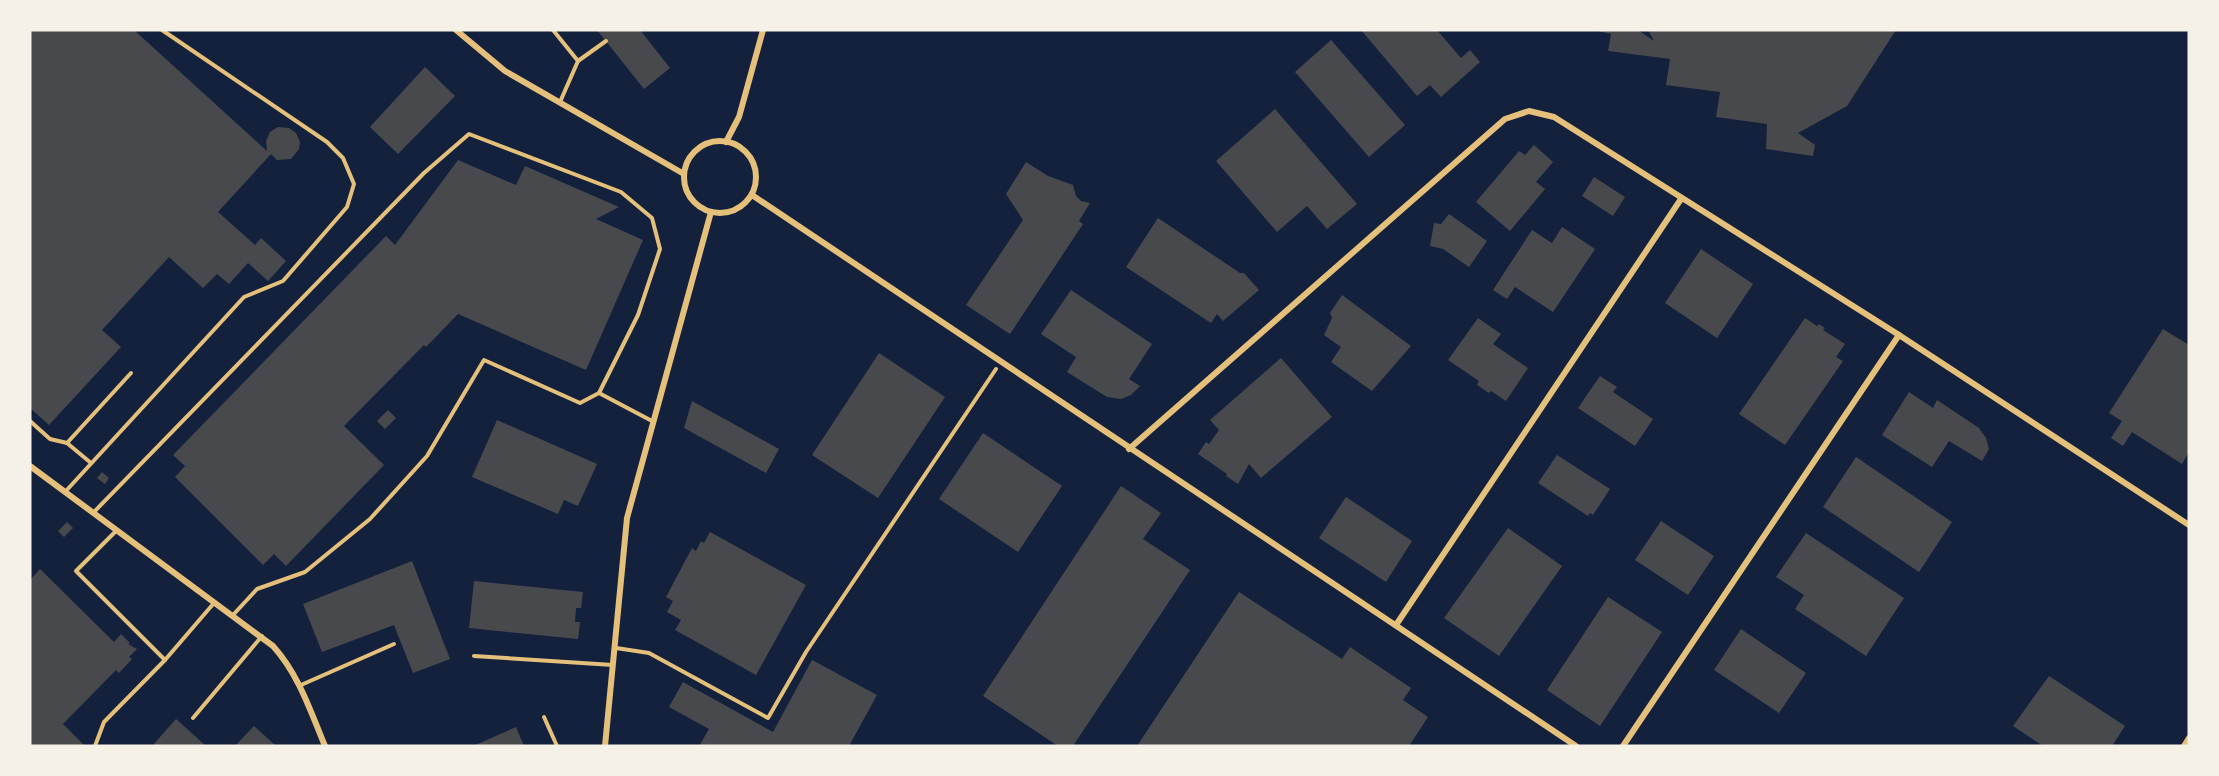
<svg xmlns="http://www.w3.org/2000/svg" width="2219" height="776" font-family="Quicksand,sans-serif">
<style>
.building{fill:#48494c}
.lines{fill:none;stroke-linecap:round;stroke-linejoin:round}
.service{stroke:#e5c07b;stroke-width:4}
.minor{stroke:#e5c07b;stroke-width:6}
</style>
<rect width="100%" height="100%" fill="#14213d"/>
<g class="building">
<polygon points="30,30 134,30 267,151 266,141 270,132 278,127 289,128 296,133 300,142 299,149 291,159 277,160 271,154 218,212 255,245 261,238 286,261 268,281 248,263 229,284 217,274 203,288 169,257 102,330 121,347 49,425 30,408"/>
<polygon points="597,30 640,30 670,68 644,89"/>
<polygon points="1361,30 1437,30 1461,58 1470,50 1480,62 1441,97 1430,85 1417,96"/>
<polygon points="1594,30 1638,30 1654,41 1648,30 1896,30 1847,106 1798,133 1815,145 1813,156 1766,149 1767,124 1716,117 1720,92 1666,85 1670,59 1608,51 1611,34"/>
<polygon points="1331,40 1405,125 1369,157 1295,72"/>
<polygon points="425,67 455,96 398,154 370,127"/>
<polygon points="1275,109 1357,204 1327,229 1307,206 1277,232 1216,161"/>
<polygon points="1534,145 1553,162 1536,182 1545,189 1510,231 1476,202 1519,151 1525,155"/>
<polygon points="458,160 516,185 525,166 619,207 596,219 643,240 586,370 458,314 426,347 424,345 344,426 384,465 286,566 274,554 263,565 175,477 185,466 173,455 386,236 395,245"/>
<polygon points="1026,162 1048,176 1073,185 1076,196 1081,201 1090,203 1079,221 1083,224 1010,334 966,305 1023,220 1006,194"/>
<polygon points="1594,177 1625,197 1613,216 1582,196"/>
<polygon points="1449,214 1487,241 1469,267 1443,249 1430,246 1434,223 1441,224"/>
<polygon points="1158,218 1240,273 1244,273 1259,290 1223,321 1217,314 1211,323 1126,267"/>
<polygon points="1562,227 1595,249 1553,312 1515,287 1507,299 1493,290 1532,230 1552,243"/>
<polygon points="1701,249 1753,284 1717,338 1665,303"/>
<polygon points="1071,290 1152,344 1129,379 1140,386 1131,395 1121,399 1107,397 1067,372 1076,357 1041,334"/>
<polygon points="1342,295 1411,346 1372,391 1331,362 1341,347 1324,335 1332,318 1330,313"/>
<polygon points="1478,318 1501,334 1493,344 1528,368 1506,401 1491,391 1489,393 1477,385 1479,381 1448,360"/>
<polygon points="1805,318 1817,326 1819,324 1825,328 1823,330 1845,344 1836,357 1843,361 1785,445 1739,414"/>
<polygon points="2163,329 2189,345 2189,452 2182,464 2132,432 2123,446 2111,438 2122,421 2109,413"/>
<polygon points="879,353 945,397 878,498 812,455"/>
<polygon points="1281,358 1332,417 1261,478 1249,464 1238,484 1226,476 1227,474 1198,454 1206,442 1209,444 1219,430 1210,420"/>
<polygon points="1600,376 1617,387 1613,392 1653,419 1635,446 1578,408"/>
<polygon points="1909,392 1933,408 1937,400 1979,428 1986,438 1989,449 1982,461 1949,441 1932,467 1882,435"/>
<polygon points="692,401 779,449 766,473 684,428"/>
<polygon points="388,410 396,418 385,429 377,421"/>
<polygon points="497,420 597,464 578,506 564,500 558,514 472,477"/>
<polygon points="983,433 1062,486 1018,552 939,499"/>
<polygon points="1557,455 1610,489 1593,515 1590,513 1588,516 1538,483"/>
<polygon points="1856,457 1952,522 1919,572 1823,507"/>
<polygon points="102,472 109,478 105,484 97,478"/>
<polygon points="1121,486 1161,513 1143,539 1190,570 1073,746 1058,746 983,696"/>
<polygon points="1346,497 1412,541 1386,582 1319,538"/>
<polygon points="1661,521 1714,556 1688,595 1635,560"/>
<polygon points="67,522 73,528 64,537 58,531"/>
<polygon points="1508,528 1562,566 1499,656 1444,618"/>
<polygon points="710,532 806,585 756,675 675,630 681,620 667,612 673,601 666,597 692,548 696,551 701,541 704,543"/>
<polygon points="1806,533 1904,598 1866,656 1795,609 1804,595 1776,577"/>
<polygon points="412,561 450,659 413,673 394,625 322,652 303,604"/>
<polygon points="40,569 114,642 121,634 130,643 128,644 137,649 129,657 132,659 119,673 116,670 63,724 85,746 30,746 30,580"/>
<polygon points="474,581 583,592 581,608 576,608 575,622 580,622 578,639 469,628"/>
<polygon points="1239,592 1342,659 1350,647 1411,688 1403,700 1428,717 1409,746 1137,746"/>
<polygon points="1608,597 1662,632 1600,726 1547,690"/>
<polygon points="1741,629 1806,673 1779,713 1714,670"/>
<polygon points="812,660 877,695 849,746 699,746 709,729 669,707 683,682 773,732"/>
<polygon points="2049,676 2125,726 2112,746 2043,746 2013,726"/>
<polygon points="176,719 206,746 152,746"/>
<polygon points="254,726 276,746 235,746"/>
<polygon points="516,727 524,746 473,746"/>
</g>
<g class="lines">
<g class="service">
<polyline points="553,30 578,61 560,102"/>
<polyline points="578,61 606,41"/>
<polyline points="30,421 50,439 67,443 91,463"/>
<polyline points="67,443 131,373"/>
<polyline points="65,492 244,297 283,281 347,207 354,184 343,158 327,142 162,30"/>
<polyline points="93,513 424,173 469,134 621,192 652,218 660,249 638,315 599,393"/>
<polyline points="116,531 76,571 165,660"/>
<polyline points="233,615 257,589 305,572 370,519 427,456 484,360 580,403 599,393 652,421"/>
<polyline points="616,648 649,653 768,718 806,652 996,369"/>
<polyline points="474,656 613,665"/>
<polyline points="301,685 394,644"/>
<polyline points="544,717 557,746"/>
<polyline points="193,718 262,636"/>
<polyline points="95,746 104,722 165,660 214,603"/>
</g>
<g class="minor">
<polyline points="456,30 505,71 684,174"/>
<circle cx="720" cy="177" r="36"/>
<polyline points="726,142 739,117 763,30"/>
<polyline points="752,195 1576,746"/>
<polyline points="1129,449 1505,119 1529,111 1554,117 1899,335 2189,525"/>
<path d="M30 466 273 646C299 675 310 710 325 746"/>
<polyline points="1396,625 1681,199"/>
<polyline points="605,746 627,518 711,212"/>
<polyline points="1623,746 1899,335"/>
<polyline points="2184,746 2189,738"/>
</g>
</g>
<rect width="2219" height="776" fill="none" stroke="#f6f1e7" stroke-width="63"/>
</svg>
